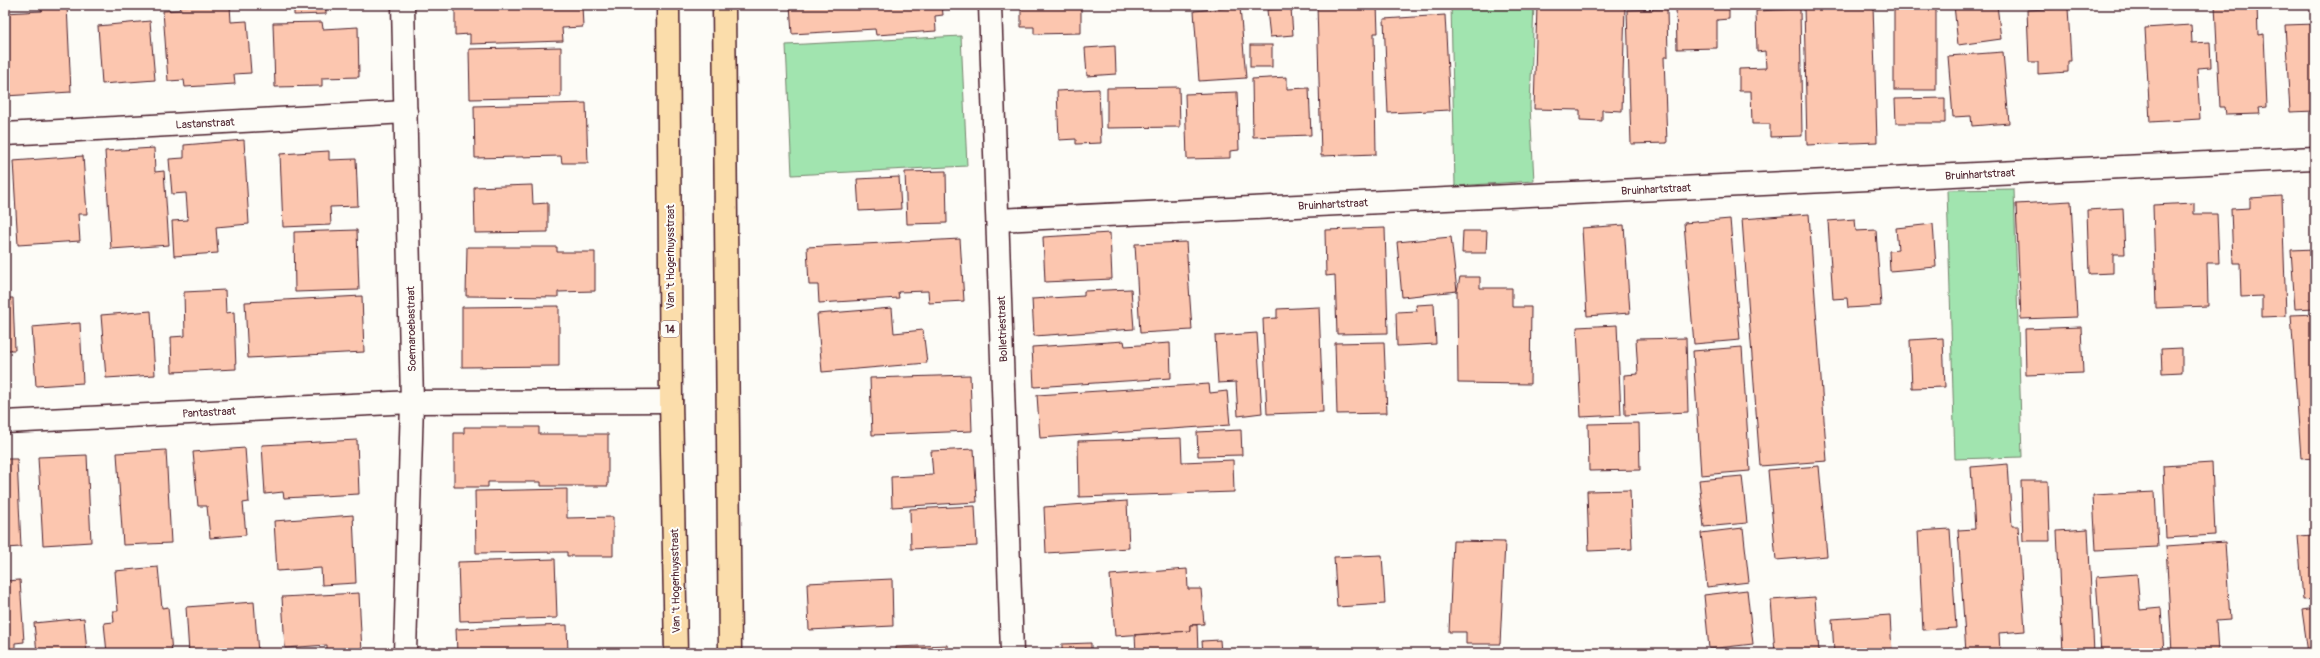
<svg xmlns="http://www.w3.org/2000/svg" width="2320" height="658" font-family="Pangolin,sans-serif">
<style>
.green{fill:#a1e4af;stroke:#76826d}
.building{fill:#fcc6af;stroke:#4a1f2b}
.lines{fill:none;stroke-linecap:round;stroke-linejoin:round}
.street-casing{stroke:#4a1f2b;stroke-width:25}
.primary-casing{stroke:#4a1f2b;stroke-width:25}
.street{stroke:#fdfcf7;stroke-width:22}
.primary{stroke:#fbddab;stroke-width:22}
.labels{text-anchor:middle;stroke-width:4;stroke-linejoin:round;paint-order:stroke}
.shield{fill:#fdfcf7;stroke:#806168;stroke-width:1}
.shield-label{font-size:10px;font-weight:bold;fill:#4a1f2b}
.street-label{font-size:11px;fill:#4a1f2b;stroke:#fdfcf7}
</style>
<rect width="100%" height="100%" fill="#fdfcf7"/>
<filter id="ink" filterUnits="userSpaceOnUse"><feTurbulence type="fractalNoise" baseFrequency=".025" numOctaves="2"/><feDisplacementMap in="SourceGraphic" scale="8" xChannelSelector="R" yChannelSelector="G"/><feConvolveMatrix kernelMatrix="1 2 1 2 8 2 1 2 1" color-interpolation-filters="sRGB"/></filter>
<g filter="url(#ink)">
<g class="green">
<polygon points="1451,5 1534,5 1530,106 1534,181 1455,186"/>
<polygon points="961,36 967,166 792,175 786,45"/>
<polygon points="2014,189 2022,457 1955,459 1947,190"/>
</g>
<g class="building">
<polygon points="41,5 67,5 71,92 5,96 5,13 42,11"/>
<polygon points="199,5 230,5 231,22 247,21 251,73 234,74 235,84 185,87 184,80 168,81 163,11 181,10 180,6"/>
<polygon points="294,5 326,5 326,14 294,15"/>
<polygon points="455,5 582,5 583,27 562,28 563,41 470,44 470,34 455,35"/>
<polygon points="790,5 942,5 943,15 935,16 936,31 876,35 875,29 792,34"/>
<polygon points="1021,5 1081,5 1081,33 1034,34 1034,27 1021,27"/>
<polygon points="1317,5 1377,5 1378,33 1374,33 1376,154 1321,156"/>
<polygon points="1537,5 1625,5 1622,111 1602,110 1602,121 1580,120 1580,110 1534,109"/>
<polygon points="1676,5 1729,5 1729,19 1717,20 1717,48 1677,49"/>
<polygon points="1804,5 1873,5 1877,142 1807,145"/>
<rect x="1894" y="5" width="42" height="85"/>
<polygon points="1954,5 1997,5 2001,39 1958,45"/>
<polygon points="2215,5 2257,5 2258,35 2264,34 2267,107 2259,108 2260,114 2226,115 2225,107 2220,107"/>
<polygon points="1240,7 1246,78 1199,81 1194,11"/>
<polygon points="1291,8 1293,35 1270,37 1267,10"/>
<polygon points="2068,8 2071,61 2068,61 2068,72 2038,74 2038,62 2029,62 2027,10"/>
<polygon points="1667,9 1668,57 1664,57 1667,143 1631,144 1627,10"/>
<polygon points="1800,9 1802,136 1770,137 1770,124 1752,124 1751,91 1739,91 1739,69 1766,68 1765,51 1757,52 1756,11"/>
<polygon points="1445,15 1450,110 1388,113 1384,19"/>
<polygon points="150,21 155,80 102,84 98,26"/>
<polygon points="322,22 323,29 358,27 359,77 322,78 322,86 275,87 273,23"/>
<polygon points="2315,24 2315,111 2290,112 2285,25"/>
<polygon points="2191,25 2192,43 2210,42 2211,67 2197,68 2200,119 2150,122 2145,28"/>
<rect x="1250" y="45" width="22" height="22"/>
<polygon points="1115,46 1116,74 1087,76 1085,48"/>
<polygon points="561,47 561,97 470,99 469,49"/>
<polygon points="2003,52 2009,123 1972,126 1971,116 1953,117 1948,56"/>
<polygon points="1287,77 1287,89 1309,88 1311,135 1253,137 1252,79"/>
<polygon points="1179,87 1180,127 1107,128 1107,88"/>
<polygon points="1099,89 1101,143 1076,144 1076,139 1059,140 1057,91"/>
<polygon points="1237,92 1239,150 1230,151 1230,158 1187,159 1185,94"/>
<polygon points="1945,98 1945,123 1896,123 1895,99"/>
<polygon points="586,103 588,163 562,163 561,156 475,158 474,106"/>
<polygon points="244,140 249,224 216,227 218,253 174,256 172,221 188,220 186,193 172,194 169,159 184,158 184,145"/>
<polygon points="154,148 155,172 164,171 169,245 111,249 105,151"/>
<polygon points="329,151 329,160 356,159 358,206 330,207 331,225 283,227 280,154"/>
<polygon points="83,156 87,214 78,214 80,241 18,245 13,161"/>
<polygon points="946,171 947,223 907,224 905,172"/>
<polygon points="899,177 901,209 859,211 857,179"/>
<polygon points="532,185 533,204 548,203 548,232 475,233 474,187"/>
<polygon points="2282,196 2286,316 2262,317 2262,296 2241,297 2240,263 2233,263 2231,209 2250,208 2250,198"/>
<polygon points="2071,201 2077,317 2021,319 2016,204"/>
<polygon points="2194,203 2194,214 2217,214 2219,263 2207,263 2208,306 2156,308 2153,205"/>
<polygon points="2123,208 2125,254 2113,254 2113,273 2089,274 2087,210"/>
<polygon points="1809,214 1827,461 1760,466 1742,219"/>
<polygon points="1730,219 1740,340 1694,344 1684,223"/>
<polygon points="1855,219 1856,231 1876,230 1881,306 1848,308 1847,298 1833,299 1828,221"/>
<polygon points="1933,224 1936,267 1890,271 1889,251 1898,250 1896,228"/>
<polygon points="1624,225 1630,313 1587,316 1582,228"/>
<polygon points="1385,228 1388,333 1337,334 1335,275 1326,276 1325,230"/>
<polygon points="357,230 359,290 295,292 294,232"/>
<polygon points="1463,231 1487,231 1486,253 1462,253"/>
<polygon points="1110,233 1112,279 1045,282 1043,237"/>
<polygon points="1451,237 1457,291 1402,297 1397,242"/>
<polygon points="960,239 964,301 929,303 928,291 898,292 899,298 819,303 818,285 809,285 807,247"/>
<polygon points="1186,242 1192,330 1140,333 1135,244"/>
<polygon points="467,247 557,247 557,252 595,252 595,291 558,292 558,297 466,296"/>
<polygon points="2315,249 2315,308 2295,309 2291,250"/>
<polygon points="1460,277 1480,277 1480,288 1512,288 1512,307 1531,307 1530,384 1458,383 1457,291"/>
<polygon points="1131,289 1134,329 1034,336 1032,299 1084,296 1084,291"/>
<polygon points="225,290 226,313 234,312 236,369 172,372 171,337 185,336 184,292"/>
<polygon points="362,296 364,352 248,358 245,302"/>
<polygon points="5,298 13,298 15,350 5,350"/>
<polygon points="1434,304 1436,344 1397,346 1396,312 1417,311 1416,305"/>
<polygon points="559,306 559,366 462,367 462,307"/>
<polygon points="1319,307 1323,412 1267,414 1263,319 1277,318 1277,309"/>
<polygon points="892,308 894,333 923,330 927,363 822,372 817,314"/>
<polygon points="151,311 155,375 106,378 101,315"/>
<polygon points="2315,314 2315,457 2301,458 2291,315"/>
<polygon points="80,323 83,383 36,386 32,327"/>
<polygon points="1617,325 1621,415 1581,417 1577,327"/>
<polygon points="2081,327 2083,373 2026,375 2025,329"/>
<polygon points="1257,333 1262,413 1238,416 1236,382 1218,383 1215,336"/>
<polygon points="1686,338 1688,412 1625,415 1624,375 1638,374 1636,339"/>
<polygon points="1943,338 1945,387 1912,388 1910,340"/>
<polygon points="1124,341 1125,346 1170,343 1171,378 1034,387 1032,347"/>
<polygon points="1384,342 1387,413 1337,414 1335,343"/>
<polygon points="1742,347 1750,471 1701,475 1693,351"/>
<polygon points="2182,348 2182,372 2162,373 2161,349"/>
<polygon points="970,375 972,431 872,435 870,378"/>
<polygon points="1209,384 1210,393 1227,391 1230,425 1040,438 1037,395"/>
<polygon points="1639,423 1640,470 1589,471 1588,424"/>
<polygon points="464,427 539,427 539,434 608,434 608,486 541,486 541,482 488,482 488,487 454,487 454,433 464,433"/>
<polygon points="1241,430 1242,455 1198,456 1197,432"/>
<polygon points="1181,438 1182,462 1233,460 1234,492 1079,497 1078,441"/>
<polygon points="357,440 359,494 284,498 283,492 265,494 262,445"/>
<polygon points="245,448 249,502 243,503 246,535 210,538 207,506 198,506 193,452"/>
<polygon points="974,449 977,502 892,507 891,477 933,475 931,451"/>
<polygon points="166,450 171,543 123,545 117,453"/>
<polygon points="87,455 91,542 43,545 38,457"/>
<polygon points="5,459 17,459 21,547 5,548"/>
<polygon points="2212,463 2215,535 2166,538 2163,466"/>
<polygon points="2008,464 2012,526 2018,526 2025,631 1999,633 2000,653 1966,653 1958,530 1975,529 1971,467"/>
<polygon points="1819,466 1827,556 1776,560 1768,470"/>
<polygon points="1742,476 1747,523 1704,527 1699,480"/>
<polygon points="2021,481 2048,481 2050,541 2023,541"/>
<polygon points="567,489 567,518 613,517 613,556 567,556 567,552 476,553 475,491"/>
<polygon points="1630,490 1632,549 1589,551 1587,491"/>
<polygon points="2155,492 2158,547 2096,550 2093,495"/>
<polygon points="1127,501 1129,548 1046,553 1044,507"/>
<polygon points="975,506 977,546 911,549 910,509"/>
<polygon points="353,515 356,583 322,585 321,568 277,571 274,521"/>
<polygon points="1743,528 1749,582 1707,587 1701,533"/>
<polygon points="1950,529 1956,628 1923,630 1918,531"/>
<polygon points="2088,529 2094,653 2063,653 2057,531"/>
<polygon points="2315,535 2315,599 2303,600 2298,536"/>
<polygon points="1453,541 1505,542 1500,644 1466,644 1466,632 1449,632"/>
<polygon points="2225,542 2230,620 2216,621 2218,653 2172,653 2166,546"/>
<polygon points="1382,555 1385,604 1337,607 1334,557"/>
<polygon points="555,559 557,618 460,621 458,562"/>
<polygon points="158,567 162,608 168,607 172,653 107,653 104,623 114,622 113,611 118,611 115,571"/>
<polygon points="1187,569 1188,589 1201,589 1204,624 1190,625 1190,631 1115,636 1110,575"/>
<polygon points="2137,574 2140,610 2161,608 2164,653 2101,653 2096,577"/>
<polygon points="892,579 893,626 809,630 807,583"/>
<polygon points="20,580 24,642 15,643 15,653 5,653 5,581"/>
<polygon points="1747,590 1753,644 1709,649 1704,595"/>
<polygon points="359,593 362,653 327,653 327,645 285,648 282,597"/>
<polygon points="1815,597 1819,653 1775,653 1771,600"/>
<polygon points="254,602 258,653 189,653 186,607"/>
<polygon points="2315,608 2315,653 2308,653 2302,610"/>
<polygon points="1890,615 1892,653 1834,653 1832,619"/>
<polygon points="84,618 87,653 37,653 34,623"/>
<polygon points="567,625 568,653 457,653 456,629"/>
<polygon points="1190,625 1197,625 1198,653 1136,653 1135,635 1190,631"/>
<polygon points="1220,640 1221,653 1203,653 1202,641"/>
<polygon points="1091,643 1091,653 1062,653 1062,644"/>
<polygon points="947,645 948,653 896,653 896,647"/>
</g>
<g class="lines">
<defs>
<g id="street">
<polyline points="403,5 412,402 405,653"/>
<polyline points="990,5 1012,653"/>
<polyline points="5,134 406,112"/>
<polyline points="998,220 2315,158"/>
<polyline points="5,422 412,402 671,401"/>
</g>
<g id="primary">
<polyline points="668,5 671,401 676,653"/>
<polyline points="724,5 730,653"/>
</g>
</defs>
<use href="#street" class="street-casing"/>
<use href="#primary" class="primary-casing"/>
<use href="#street" class="street"/>
<use href="#primary" class="primary"/>
</g>
</g>
<g class="labels">
<rect class="shield" x="661" y="321" width="18" height="16" rx="3"/>
<g class="shield-label">
<text x="670" y="333">14</text>
</g>
<g class="street-label">
<text transform="translate(205 123) rotate(-3)" y="4">Lastanstraat</text>
<text transform="translate(1980 174) rotate(-3)" y="4">Bruinhartstraat</text>
<text transform="translate(1656 189) rotate(-3)" y="4">Bruinhartstraat</text>
<text transform="translate(1333 204) rotate(-3)" y="4">Bruinhartstraat</text>
<text transform="translate(670 257) rotate(-90)" y="4">Van 't Hogerhuysstraat</text>
<text transform="translate(411 329) rotate(-91)" y="4">Soemaroebastraat</text>
<text transform="translate(1002 329) rotate(-92)" y="4">Bolletriestraat</text>
<text transform="translate(209 412) rotate(-3)" y="4">Pantastraat</text>
<text transform="translate(675 581) rotate(-91)" y="4">Van 't Hogerhuysstraat</text>
</g>
</g>
<rect width="2320" height="658" fill="none" stroke="#fdfcf7" stroke-width="20"/>
<rect x="10" y="10" width="2300" height="638" fill="none" stroke="#4a1f2b" stroke-width="1.5" filter="url(#ink)"/>
</svg>
